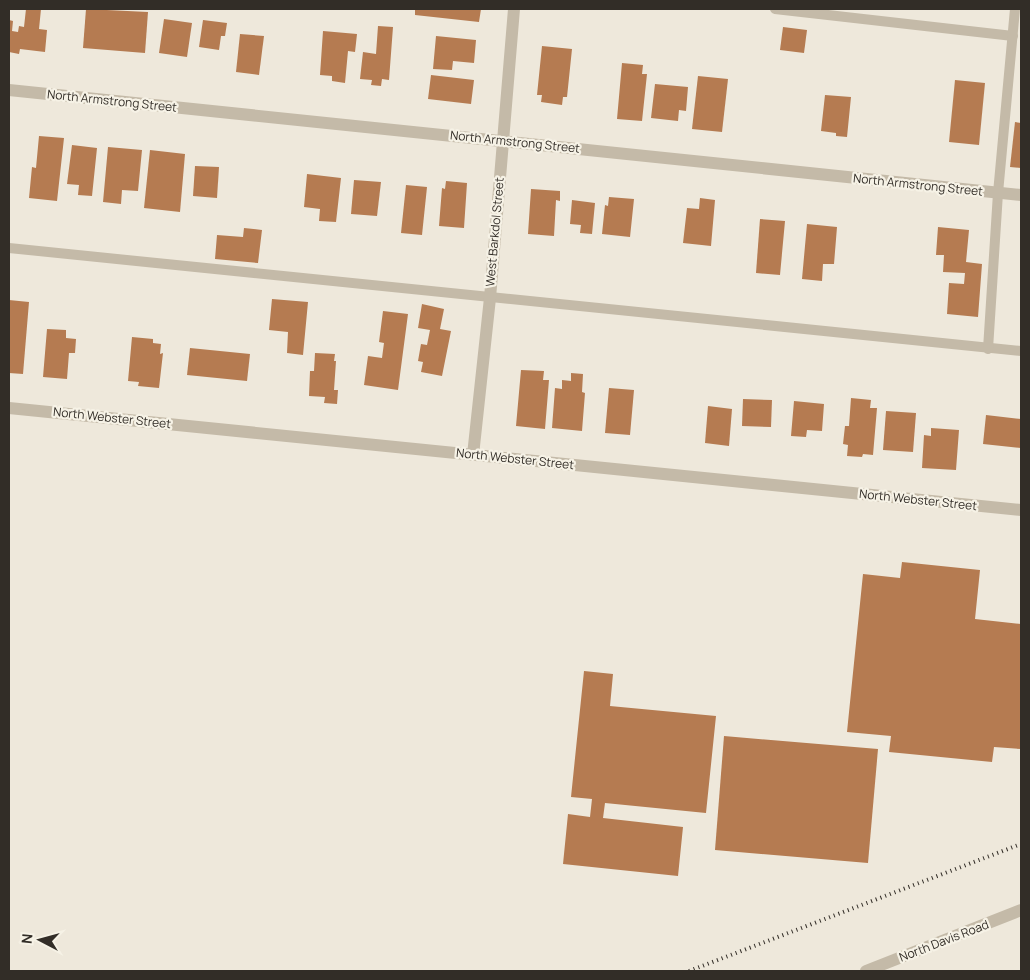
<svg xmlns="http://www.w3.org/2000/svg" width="1030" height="980" font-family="Manrope,sans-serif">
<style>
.building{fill:#b57b51}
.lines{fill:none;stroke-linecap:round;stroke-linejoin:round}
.service{stroke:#c4baa8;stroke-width:10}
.minor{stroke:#c4baa8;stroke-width:12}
.tertiary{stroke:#c4baa8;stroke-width:12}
.rail{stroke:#322d27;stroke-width:4;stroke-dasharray:1 4;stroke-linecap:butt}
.labels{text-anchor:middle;stroke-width:4.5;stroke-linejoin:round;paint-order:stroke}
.street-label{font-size:12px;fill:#322d27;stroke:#f6f2e6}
</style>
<rect width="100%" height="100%" fill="#eee8db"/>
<g class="building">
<polygon points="26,9 41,9 39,29 47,30 45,52 20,49 19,54 9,52 9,20 13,21 12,31 18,32 19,26 24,27"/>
<polygon points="86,9 148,12 145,53 83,48"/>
<polygon points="415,9 481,9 479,22 415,15"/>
<polygon points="164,19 192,23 187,57 159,53"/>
<polygon points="203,20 227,23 225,36 221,36 219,50 199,47"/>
<polygon points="378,26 393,27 389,80 382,79 381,86 371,85 372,80 360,79 363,52 376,54"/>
<polygon points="783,27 807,30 804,53 780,50"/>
<polygon points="323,31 357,34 355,52 348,51 345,83 332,81 332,76 320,75"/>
<polygon points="240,34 264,36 259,75 236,72"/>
<polygon points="436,36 476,40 474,63 453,61 452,70 433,69"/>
<polygon points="542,46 572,49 567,97 563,97 562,105 541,102 542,95 537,95"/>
<polygon points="622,63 643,65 642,74 647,74 642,121 617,119"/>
<polygon points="431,75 474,80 471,104 428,99"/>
<polygon points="698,76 728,79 722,132 692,129"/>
<polygon points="955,80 985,83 979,145 949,142"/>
<polygon points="655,84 688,87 686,111 679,110 678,121 651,118"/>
<polygon points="825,95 851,97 847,137 836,136 836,133 821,131"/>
<polygon points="1015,122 1021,123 1021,168 1010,167"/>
<polygon points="39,136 64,138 57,201 29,198 32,167 36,168"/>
<polygon points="72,145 97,148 92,196 78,195 79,185 67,184"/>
<polygon points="108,147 142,150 138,191 122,190 121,204 103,202"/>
<polygon points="150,150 185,154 180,212 144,208"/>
<polygon points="195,166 219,167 217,198 193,196"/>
<polygon points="307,174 341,178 336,222 319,221 320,209 304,207"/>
<polygon points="354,180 381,182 377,216 351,214"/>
<polygon points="446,181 467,183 464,228 439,226 442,188 445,189"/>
<polygon points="406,185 427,187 422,235 401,233"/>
<polygon points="531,189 560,191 560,201 556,200 554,236 528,234"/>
<polygon points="609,197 634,199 630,237 602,234 605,205 608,206"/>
<polygon points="700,198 715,200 711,246 683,243 687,208 699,209"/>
<polygon points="572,200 595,203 592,234 580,233 581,225 570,224"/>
<polygon points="760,219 785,221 780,275 756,273"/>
<polygon points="807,224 837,227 834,264 823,264 822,281 802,279"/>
<polygon points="938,227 969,230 966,262 982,264 978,317 947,314 949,283 964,284 965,273 943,272 944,255 936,255"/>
<polygon points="244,228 262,230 258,263 215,259 217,235 243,237"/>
<polygon points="272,299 308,302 303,355 287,353 288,332 269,330"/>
<polygon points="9,300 29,302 23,374 9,373"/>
<polygon points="422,304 444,309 440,329 451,331 442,376 421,372 423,362 418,361 421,344 427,345 430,330 418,328"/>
<polygon points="383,311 408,314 398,390 364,385 368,356 382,358 384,343 379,342"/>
<polygon points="47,329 66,330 66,338 76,339 75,353 69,353 67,379 43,377"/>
<polygon points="132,337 153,339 153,343 161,344 160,354 163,353 159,388 138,386 139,382 128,381"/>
<polygon points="190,348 250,354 247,381 187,375"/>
<polygon points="315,353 335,354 334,361 336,361 334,390 338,390 337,404 324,403 325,397 309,396 310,371 314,371"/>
<polygon points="521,370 544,371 543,380 549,380 545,429 516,426"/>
<polygon points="571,373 583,374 582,392 585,393 582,431 552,428 555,388 562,389 562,380 571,381"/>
<polygon points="609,388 634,390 630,435 605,433"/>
<polygon points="851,398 871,400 870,408 877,408 873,455 863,454 862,457 847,456 848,445 843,444 845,426 849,426"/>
<polygon points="743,399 772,400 771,427 742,426"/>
<polygon points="794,401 824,404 822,431 807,430 806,437 791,436"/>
<polygon points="708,406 732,409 729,446 705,443"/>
<polygon points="886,411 916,413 913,452 883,450"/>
<polygon points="986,415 1021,419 1021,448 983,444"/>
<polygon points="931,428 959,430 956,470 922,468 924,435 931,436"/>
<polygon points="902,562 980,570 975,619 1021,624 1021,749 994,747 992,762 889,752 891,736 847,732 863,574 900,578"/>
<polygon points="584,671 613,674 610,706 716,716 706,813 605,803 603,818 683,827 678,876 563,864 568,814 590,817 592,799 571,797"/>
<polygon points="724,736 878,749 868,863 715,850"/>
</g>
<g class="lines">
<g class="service">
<polyline points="775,9 1013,36"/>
<polyline points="9,248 1021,351"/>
<polyline points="988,349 998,193 1015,9"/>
</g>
<g class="minor">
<polyline points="9,90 1021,195"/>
<polyline points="9,408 1021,510"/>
<polyline points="473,455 490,298 514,9"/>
</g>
<polyline class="tertiary" points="866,971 1021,910"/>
<polyline class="rail" points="689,971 1021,844"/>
</g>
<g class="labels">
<g class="street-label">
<text transform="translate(112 101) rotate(6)" y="4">North Armstrong Street</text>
<text transform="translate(515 142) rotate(6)" y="4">North Armstrong Street</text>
<text transform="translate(918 185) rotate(6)" y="4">North Armstrong Street</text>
<text transform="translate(495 232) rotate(-85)" y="4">West Barkdol Street</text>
<text transform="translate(112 418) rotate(6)" y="4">North Webster Street</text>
<text transform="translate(515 459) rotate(6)" y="4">North Webster Street</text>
<text transform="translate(918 500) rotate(6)" y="4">North Webster Street</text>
<text transform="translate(944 941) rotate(-21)" y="4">North Davis Road</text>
</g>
</g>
<rect width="1030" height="980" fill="none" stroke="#322d27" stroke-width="20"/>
<g transform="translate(40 940) rotate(276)" stroke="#f6f2e6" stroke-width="4" paint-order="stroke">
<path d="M0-4L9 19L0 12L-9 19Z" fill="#322d27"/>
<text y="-8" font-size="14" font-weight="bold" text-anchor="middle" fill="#322d27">N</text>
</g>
</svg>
